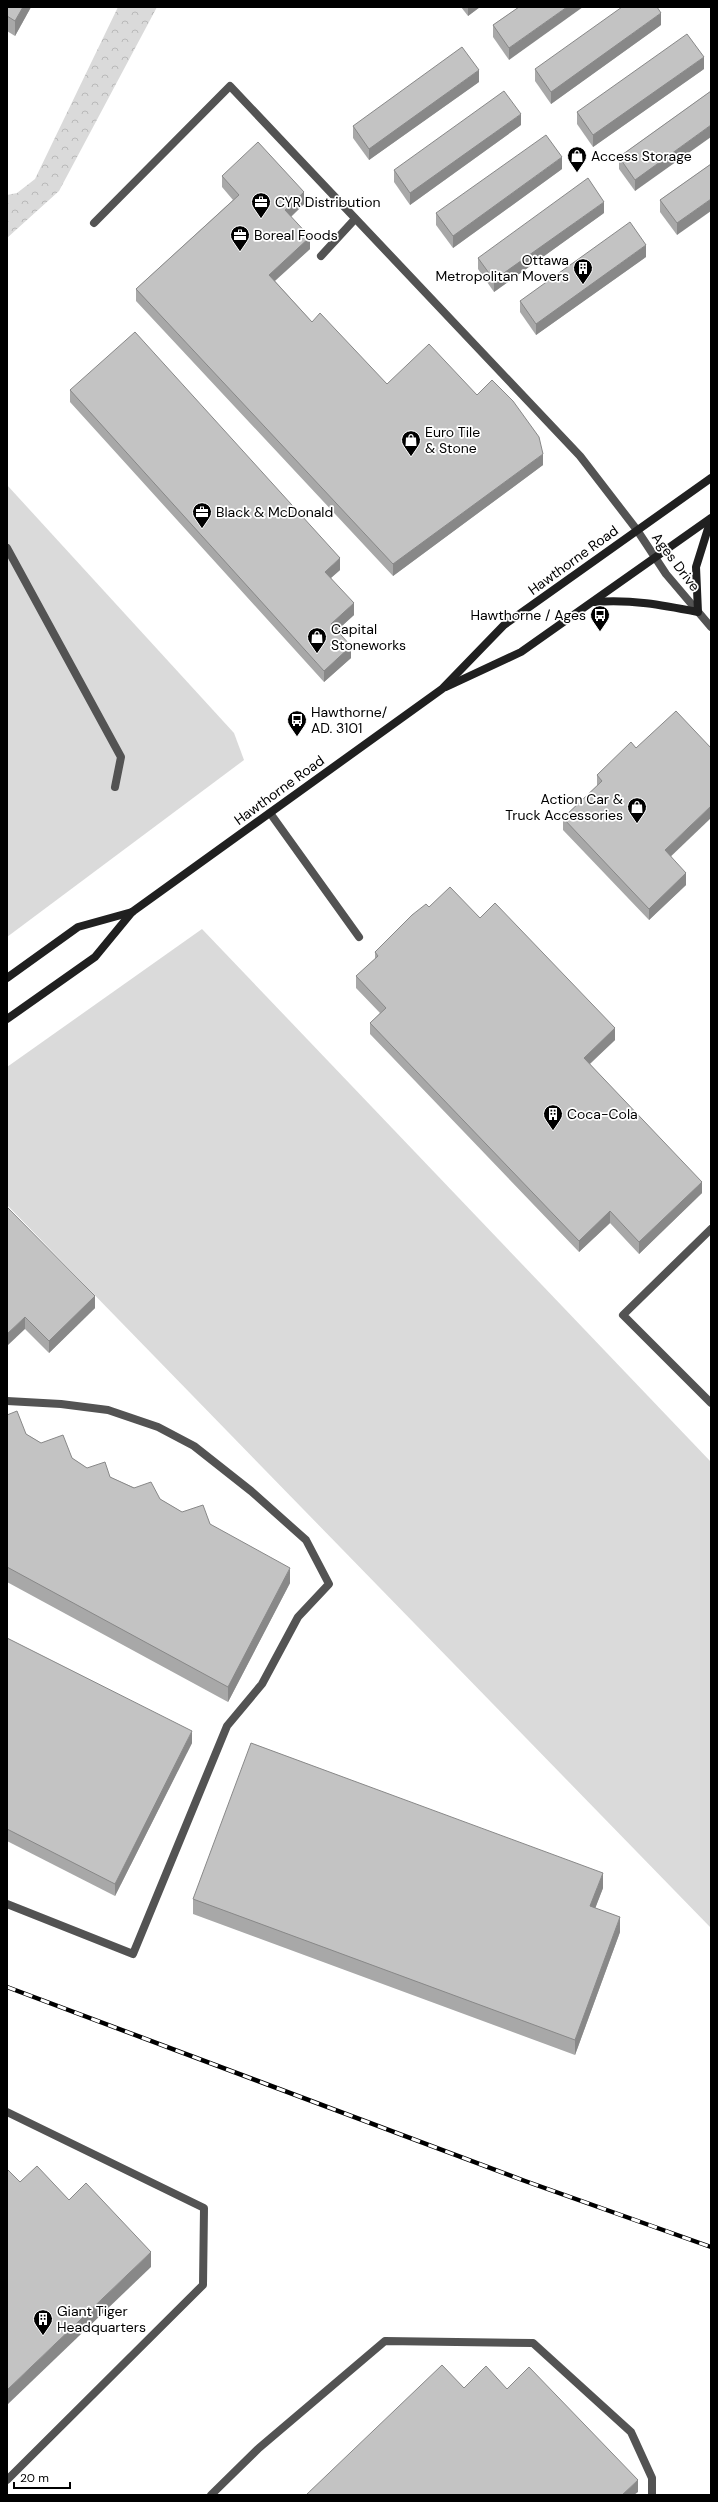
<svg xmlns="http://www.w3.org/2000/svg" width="718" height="2502" font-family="'DM Sans',sans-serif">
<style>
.green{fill:#dadada}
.forest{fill:url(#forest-crowns)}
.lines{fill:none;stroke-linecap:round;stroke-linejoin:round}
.service{stroke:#535353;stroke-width:8}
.minor{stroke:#535353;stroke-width:8}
.secondary{stroke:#202020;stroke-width:8}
.rail-casing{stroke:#000;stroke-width:4.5}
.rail{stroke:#fff;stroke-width:3;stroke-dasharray:9;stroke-linecap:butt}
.wall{fill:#a8a8a8}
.shaded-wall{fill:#888}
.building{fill:#c3c3c3;stroke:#888}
.labels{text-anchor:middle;stroke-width:3.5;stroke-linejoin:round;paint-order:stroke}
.poi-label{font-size:14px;fill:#000;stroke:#fff;text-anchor:start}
.street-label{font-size:14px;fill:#000;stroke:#fff}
</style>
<defs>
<pattern id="forest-crowns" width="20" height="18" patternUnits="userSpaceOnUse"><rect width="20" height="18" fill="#dadada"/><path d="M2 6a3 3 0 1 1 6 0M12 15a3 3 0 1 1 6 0" fill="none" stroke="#b9b9b9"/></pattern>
</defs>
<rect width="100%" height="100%" fill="#fff"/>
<g class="green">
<polygon points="7,485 234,733 244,760 7,937"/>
<polygon points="202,929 711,1462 711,1928 7,1205 7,1067"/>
</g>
<polygon class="forest" points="118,7 157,7 59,191 7,238 7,195 17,193 35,179"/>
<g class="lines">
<g class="service">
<polyline points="94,223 230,86 580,456 637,530"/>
<polyline points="321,256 355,219"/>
<polyline points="7,548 121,757 115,787"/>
<polyline points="270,813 359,937"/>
<polyline points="711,1229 623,1315 711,1403"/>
<polyline points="7,1401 61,1404 108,1410 158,1427 194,1446 251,1491 306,1540 329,1584 298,1617 262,1684 227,1726 133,1954 7,1904"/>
<polyline points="7,2112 204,2208 203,2285 7,2480"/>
<polyline points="211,2495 259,2448 385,2341 533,2343 631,2432 652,2478 652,2495"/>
</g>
<polyline class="minor" points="637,530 666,574 711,627"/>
<g class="secondary">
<path d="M594 602C631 599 662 605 698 612L696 567 711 519"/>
<polyline points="446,687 521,652 711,518"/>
<polyline points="7,978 78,927 132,912"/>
<polyline points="7,1019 95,957 132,912 442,689 504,625 711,478"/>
</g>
<defs>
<polyline id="rail" points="7,1987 525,2181 711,2247"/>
</defs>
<use href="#rail" class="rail-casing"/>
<use href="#rail" class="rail"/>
</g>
<g class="wall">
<polygon points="7,7 31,7 15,36 7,31"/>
<polygon points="461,7 480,7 468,16"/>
<polygon points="519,7 509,60 493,37 493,25"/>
<polygon points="661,25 551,104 535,81 535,69"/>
<polygon points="704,69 593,147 577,124 577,112"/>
<polygon points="479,82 369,160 353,138 353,126"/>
<polygon points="711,91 635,191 619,169 619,157"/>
<polygon points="521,125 410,205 394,182 394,170"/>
<polygon points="711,164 677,235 660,212 660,200"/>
<polygon points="562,169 453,248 436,225 436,213"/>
<polygon points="222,176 304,204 291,217 310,249 275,281 312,322 387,384 477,395 543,465 393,576 136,301 136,289 233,200 222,187"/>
<polygon points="604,213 494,292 478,269 478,258"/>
<polygon points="646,257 536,335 520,312 520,301"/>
<polygon points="70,390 340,570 331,578 354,615 336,631 351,658 324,682 70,402"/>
<polygon points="597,775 671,856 686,885 649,920 563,830 563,818 597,786"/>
<polygon points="429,907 480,918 615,1040 590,1064 702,1193 639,1254 610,1223 579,1252 370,1034 370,1023 380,1013 356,988 356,976 375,959 375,952"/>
<polygon points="7,1207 95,1308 49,1353 25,1329"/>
<polygon points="7,1415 26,1434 41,1443 72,1458 87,1468 110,1477 160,1499 182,1512 210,1524 290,1583 228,1702 7,1582"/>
<polygon points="7,1638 192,1743 115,1896 7,1841"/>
<polygon points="603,1888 595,1908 620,1932 575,2055 193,1914 193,1899"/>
</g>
<g class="shaded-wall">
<polygon points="23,7 31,7 15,36 15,21"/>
<polygon points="468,7 480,7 468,16"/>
<polygon points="567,7 583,7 509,60 509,48"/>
<polygon points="661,13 661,25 551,104 551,92"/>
<polygon points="704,57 704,69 593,147 593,135"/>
<polygon points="479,70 479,82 369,160 369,149"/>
<polygon points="521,114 521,125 410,205 410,193"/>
<polygon points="711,125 711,137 635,191 635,180"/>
<polygon points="562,157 562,169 453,248 453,236"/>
<polygon points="304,192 304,204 285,222 285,210"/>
<polygon points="711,199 711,211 677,235 677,223"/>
<polygon points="604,202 604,213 494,292 494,280"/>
<polygon points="310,237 310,249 269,286 269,275"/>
<polygon points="646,245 646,257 536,335 536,324"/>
<polygon points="543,454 543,465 393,576 393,564"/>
<polygon points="340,558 340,570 325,583 325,572"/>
<polygon points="354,603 354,615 331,636 331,624"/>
<polygon points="351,646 351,658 324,682 324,671"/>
<polygon points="711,806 711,818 665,862 665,850"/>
<polygon points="686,873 686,885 649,920 649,909"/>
<polygon points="615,1028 615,1040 584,1069 584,1058"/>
<polygon points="702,1182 702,1193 639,1254 639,1242"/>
<polygon points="610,1211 610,1223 579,1252 579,1241"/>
<polygon points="95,1296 95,1308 49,1353 49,1341"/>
<polygon points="25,1317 25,1329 7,1346 7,1334"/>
<polygon points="290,1568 290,1583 228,1702 228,1687"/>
<polygon points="192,1731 192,1743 115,1896 115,1884"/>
<polygon points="603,1873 603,1888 590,1922 590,1906"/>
<polygon points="620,1917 620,1932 575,2055 575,2040"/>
<polygon points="151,2252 151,2267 7,2405 7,2390"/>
<polygon points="638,2480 638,2492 634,2495 622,2495"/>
</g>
<g class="building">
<polygon points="7,7 23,7 15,21 7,16"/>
<polygon points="519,7 567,7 509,48 493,25"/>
<polygon points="622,7 657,7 661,13 551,92 535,69"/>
<polygon points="687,34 704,57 593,135 577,112"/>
<polygon points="462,47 479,70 369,149 353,126"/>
<polygon points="504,91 521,114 410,193 394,170"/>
<polygon points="711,91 711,125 635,180 619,157"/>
<polygon points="546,135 562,157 453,236 436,213"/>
<polygon points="258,142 304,192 285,210 310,237 269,275 312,322 320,313 387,384 429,344 477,395 492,380 513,401 539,437 543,454 393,564 136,289 239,195 222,176"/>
<polygon points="711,164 711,199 677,223 660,200"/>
<polygon points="588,178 604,202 494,280 478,258"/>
<polygon points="630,222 646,245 536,324 520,301"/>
<polygon points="135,332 340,558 325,572 354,603 331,624 351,646 324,671 70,390"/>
<polygon points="676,711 711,748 711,806 665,850 686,873 649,909 563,818 602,781 597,775 631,742 636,748"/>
<polygon points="450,887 480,918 495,903 615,1028 584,1058 702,1182 639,1242 610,1211 579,1241 370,1023 386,1008 356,976 378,956 375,952 412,915 426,904 429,907"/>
<polygon points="7,1207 95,1296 49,1341 25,1317 7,1334"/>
<polygon points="17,1411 26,1434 41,1443 63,1435 72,1458 87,1468 105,1462 110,1477 134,1488 151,1482 160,1499 182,1512 203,1505 210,1524 290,1568 228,1687 7,1567 7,1415"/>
<polygon points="7,1638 192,1731 115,1884 7,1829"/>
<polygon points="251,1743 603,1873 590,1906 620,1917 575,2040 193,1899"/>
<polygon points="37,2166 69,2200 86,2183 151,2252 7,2390 7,2169 20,2182"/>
<polygon points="442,2365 464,2388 486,2366 507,2389 529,2367 638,2480 622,2495 306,2495"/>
</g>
<defs>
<symbol id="shop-pin" viewBox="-11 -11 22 30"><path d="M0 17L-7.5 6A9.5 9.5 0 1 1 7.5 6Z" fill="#000" stroke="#fff"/><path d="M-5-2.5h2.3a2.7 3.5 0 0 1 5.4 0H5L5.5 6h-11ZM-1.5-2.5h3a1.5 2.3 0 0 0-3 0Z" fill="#fff"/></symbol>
<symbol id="office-pin" viewBox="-11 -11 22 30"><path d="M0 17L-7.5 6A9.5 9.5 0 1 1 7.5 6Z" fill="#000" stroke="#fff"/><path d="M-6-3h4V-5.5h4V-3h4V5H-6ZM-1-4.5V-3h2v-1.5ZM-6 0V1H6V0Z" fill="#fff"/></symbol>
<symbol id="building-pin" viewBox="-11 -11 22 30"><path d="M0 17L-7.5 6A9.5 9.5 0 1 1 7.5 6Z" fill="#000" stroke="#fff"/><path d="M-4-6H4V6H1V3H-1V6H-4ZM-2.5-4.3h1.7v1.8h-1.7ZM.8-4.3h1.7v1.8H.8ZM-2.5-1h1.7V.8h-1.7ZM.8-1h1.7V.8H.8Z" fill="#fff"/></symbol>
<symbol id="bus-pin" viewBox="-11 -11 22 30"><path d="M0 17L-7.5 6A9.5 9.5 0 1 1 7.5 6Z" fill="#000" stroke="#fff"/><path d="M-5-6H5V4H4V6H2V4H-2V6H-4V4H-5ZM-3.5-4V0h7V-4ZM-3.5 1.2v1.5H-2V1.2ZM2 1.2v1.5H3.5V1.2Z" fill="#fff"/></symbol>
</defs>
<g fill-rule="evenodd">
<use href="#shop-pin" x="566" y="145" width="22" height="30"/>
<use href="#office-pin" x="250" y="191" width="22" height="30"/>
<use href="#office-pin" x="229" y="224" width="22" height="30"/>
<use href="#building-pin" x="572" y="257" width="22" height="30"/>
<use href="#shop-pin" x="400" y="429" width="22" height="30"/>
<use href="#office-pin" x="191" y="501" width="22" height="30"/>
<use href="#bus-pin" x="589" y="604" width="22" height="30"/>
<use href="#shop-pin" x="306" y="626" width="22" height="30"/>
<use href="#bus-pin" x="286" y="709" width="22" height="30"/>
<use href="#shop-pin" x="626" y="796" width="22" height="30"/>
<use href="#building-pin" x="542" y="1103" width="22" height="30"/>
<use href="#building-pin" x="32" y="2308" width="22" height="30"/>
</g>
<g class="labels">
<g class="poi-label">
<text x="591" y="161">Access Storage</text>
<text x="275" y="207">CYR Distribution</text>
<text x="254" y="240">Boreal Foods</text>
<text x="569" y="265" text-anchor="end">Ottawa<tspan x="569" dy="16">Metropolitan Movers</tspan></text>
<text x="425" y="437">Euro Tile<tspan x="425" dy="16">&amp; Stone</tspan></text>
<text x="216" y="517">Black &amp; McDonald</text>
<text x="586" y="620" text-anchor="end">Hawthorne / Ages</text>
<text x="331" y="634">Capital<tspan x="331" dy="16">Stoneworks</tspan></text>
<text x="311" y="717">Hawthorne/<tspan x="311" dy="16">AD. 3101</tspan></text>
<text x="623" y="804" text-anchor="end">Action Car &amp;<tspan x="623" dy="16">Truck Accessories</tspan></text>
<text x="567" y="1119">Coca-Cola</text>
<text x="57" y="2316">Giant Tiger<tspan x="57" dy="16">Headquarters</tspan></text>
</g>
<g class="street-label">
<text transform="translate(573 560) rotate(-36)" y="5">Hawthorne Road</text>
<text transform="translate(676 562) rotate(53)" y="5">Ages Drive</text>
<text transform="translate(279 790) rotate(-36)" y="5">Hawthorne Road</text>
</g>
</g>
<rect width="718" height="2502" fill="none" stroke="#000000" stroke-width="16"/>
<path d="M14 2482v6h56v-6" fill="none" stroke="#000000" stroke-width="2"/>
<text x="20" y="2482" font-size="12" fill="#000000" stroke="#ffffff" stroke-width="3" paint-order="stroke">20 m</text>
</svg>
